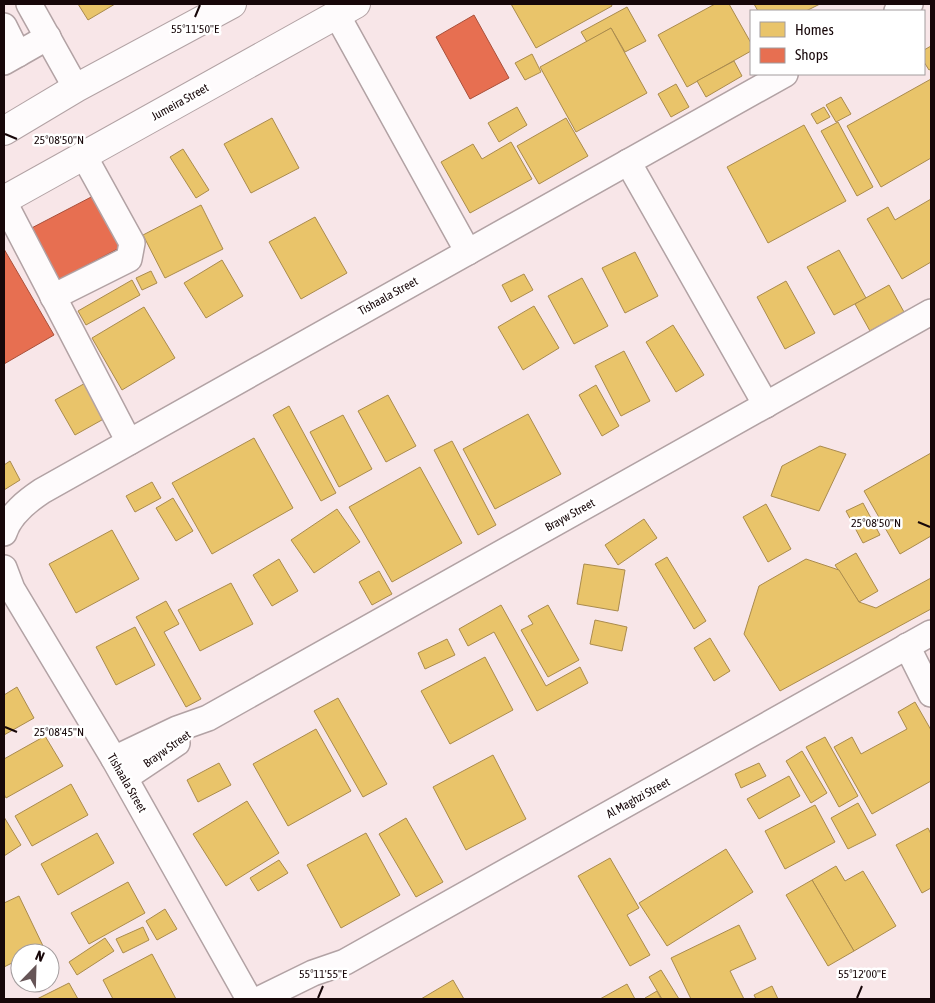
<svg xmlns="http://www.w3.org/2000/svg" width="935" height="1003" font-family="'Asap Condensed',sans-serif">
<style>
.homes{fill:#e9c46a;stroke:#aa8b4d}
.shops{fill:#e76f51;stroke:#a9503b}
.lines{fill:none;stroke-linecap:round;stroke-linejoin:round}
.minor-casing{stroke:#b2a2a4;stroke-width:28}
.major-casing{stroke:#b2a2a4;stroke-width:30}
.minor{stroke:#fefbfc;stroke-width:25}
.major{stroke:#fefbfc;stroke-width:28}
.ticks{fill:none;stroke:#170709;stroke-width:2}
.labels{text-anchor:middle;stroke-width:5;stroke-linejoin:round;paint-order:stroke}
.street-label{font-size:12px;fill:#170709;stroke:#fff}
.ticks-label{font-size:12px;text-anchor:middle;fill:#170709;stroke:#fff;stroke-width:5;stroke-linejoin:round;paint-order:stroke}
</style>
<rect width="100%" height="100%" fill="#f8e6e8"/>
<g class="homes">
<polygon points="78,4 115,4 88,20"/>
<polygon points="511,4 611,4 612,6 536,48"/>
<polygon points="715,4 729,4 751,43 751,51 687,87 658,35"/>
<polygon points="754,4 820,4 806,11 758,11"/>
<polygon points="627,7 646,41 625,52 611,28 587,42 581,32"/>
<polygon points="611,28 647,93 576,132 540,67"/>
<polygon points="931,46 931,69 929,70 924,62 924,50"/>
<polygon points="532,54 541,72 525,80 515,63"/>
<polygon points="734,61 742,76 706,97 697,81"/>
<polygon points="931,79 931,158 881,187 847,126"/>
<polygon points="676,84 689,107 671,117 658,94"/>
<polygon points="841,97 851,114 836,122 826,105"/>
<polygon points="517,107 527,125 499,142 488,123"/>
<polygon points="824,107 830,117 817,124 811,114"/>
<polygon points="272,118 299,168 251,193 224,144"/>
<polygon points="566,118 588,156 539,184 517,146"/>
<polygon points="838,122 873,187 857,196 821,131"/>
<polygon points="804,125 846,201 768,243 727,167"/>
<polygon points="511,142 532,179 470,213 441,162 473,144 482,159"/>
<polygon points="183,149 209,190 196,198 170,157"/>
<polygon points="931,199 931,262 902,279 867,219 888,207 895,220"/>
<polygon points="201,205 223,249 165,278 143,235"/>
<polygon points="315,217 347,273 301,299 269,242"/>
<polygon points="839,250 866,298 834,315 807,267"/>
<polygon points="635,252 658,296 625,313 602,268"/>
<polygon points="222,260 243,296 206,318 184,283"/>
<polygon points="151,271 157,283 142,290 136,278"/>
<polygon points="524,274 533,290 511,302 502,285"/>
<polygon points="582,278 608,326 574,344 548,296"/>
<polygon points="132,280 140,295 86,325 78,311"/>
<polygon points="786,281 815,333 785,349 757,297"/>
<polygon points="889,285 904,312 870,331 855,304"/>
<polygon points="534,306 559,348 523,370 498,327"/>
<polygon points="144,307 175,358 122,390 92,338"/>
<polygon points="673,325 704,375 676,392 646,342"/>
<polygon points="624,351 650,401 621,416 595,366"/>
<polygon points="89,381 109,416 75,435 55,400"/>
<polygon points="596,385 619,426 602,436 579,395"/>
<polygon points="388,395 416,446 386,462 358,411"/>
<polygon points="289,406 336,493 321,501 273,415"/>
<polygon points="528,414 561,474 495,509 463,449"/>
<polygon points="343,415 372,469 339,487 310,432"/>
<polygon points="254,438 293,508 212,554 172,483"/>
<polygon points="452,441 496,525 478,535 434,450"/>
<polygon points="820,446 846,454 819,511 771,496 782,466"/>
<polygon points="931,453 931,536 900,554 864,491"/>
<polygon points="10,461 20,480 4,490 4,465"/>
<polygon points="420,467 462,543 392,582 349,507"/>
<polygon points="152,482 161,498 135,512 126,496"/>
<polygon points="173,498 193,531 176,541 156,508"/>
<polygon points="863,503 880,535 863,543 846,511"/>
<polygon points="766,504 791,549 768,562 743,517"/>
<polygon points="337,509 360,542 314,573 291,540"/>
<polygon points="644,519 657,538 618,565 605,545"/>
<polygon points="112,530 139,579 76,613 49,564"/>
<polygon points="856,553 878,591 859,602 835,565"/>
<polygon points="667,557 706,621 694,629 655,564"/>
<polygon points="279,559 298,591 272,606 253,575"/>
<polygon points="806,559 839,570 859,602 876,608 931,578 931,609 780,691 744,634 759,586"/>
<polygon points="584,564 625,570 618,611 577,604"/>
<polygon points="379,571 392,594 372,605 359,582"/>
<polygon points="231,583 253,624 200,651 178,610"/>
<polygon points="166,601 179,624 164,632 201,699 186,707 136,617"/>
<polygon points="501,605 546,686 580,667 588,683 537,711 494,632 468,646 459,629"/>
<polygon points="548,605 579,660 548,677 521,630 533,624 528,616"/>
<polygon points="595,620 627,627 622,651 590,644"/>
<polygon points="135,627 155,665 116,685 96,647"/>
<polygon points="710,638 730,671 714,681 694,648"/>
<polygon points="447,639 455,655 425,669 418,653"/>
<polygon points="485,657 513,710 450,744 421,691"/>
<polygon points="17,687 34,718 4,735 4,695"/>
<polygon points="338,698 387,784 363,797 314,711"/>
<polygon points="915,702 931,730 931,781 872,814 834,747 852,737 861,754 907,729 898,712"/>
<polygon points="316,729 351,791 288,826 253,764"/>
<polygon points="45,736 63,766 6,798 4,794 4,759"/>
<polygon points="825,737 858,796 839,807 806,747"/>
<polygon points="802,751 827,793 811,803 786,761"/>
<polygon points="493,755 526,819 466,850 433,787"/>
<polygon points="219,763 231,785 198,802 187,780"/>
<polygon points="759,763 766,776 741,788 735,774"/>
<polygon points="789,776 800,796 759,819 747,799"/>
<polygon points="71,784 88,815 32,846 15,816"/>
<polygon points="247,801 279,853 226,886 193,834"/>
<polygon points="858,803 876,835 848,849 831,818"/>
<polygon points="815,805 835,842 785,869 765,831"/>
<polygon points="4,817 21,845 4,856"/>
<polygon points="406,818 443,882 416,897 379,834"/>
<polygon points="928,828 931,834 931,888 922,893 896,845"/>
<polygon points="97,833 114,863 58,895 41,864"/>
<polygon points="366,833 400,895 341,928 307,865"/>
<polygon points="726,849 753,892 667,946 639,903"/>
<polygon points="610,858 639,908 627,915 650,955 630,966 578,876"/>
<polygon points="279,860 288,873 258,891 250,878"/>
<polygon points="836,866 845,881 863,871 896,926 854,951 812,880"/>
<polygon points="812,880 854,951 828,966 786,895"/>
<polygon points="128,882 145,913 89,944 71,913"/>
<polygon points="19,896 44,948 33,953 20,953 20,959 4,967 4,903"/>
<polygon points="165,909 177,929 157,940 146,921"/>
<polygon points="739,925 756,959 730,971 744,999 691,999 671,958"/>
<polygon points="143,927 149,940 123,953 116,939"/>
<polygon points="105,938 114,951 77,975 69,962"/>
<polygon points="152,954 176,999 113,999 103,980"/>
<polygon points="661,970 679,999 662,999 649,977"/>
<polygon points="453,980 464,999 421,999"/>
<polygon points="69,983 78,999 37,999"/>
<polygon points="627,984 635,999 600,999"/>
<polygon points="772,986 778,999 756,999 754,995"/>
<polygon points="657,991 661,999 646,999 645,998"/>
</g>
<g class="shops">
<polygon points="474,15 509,78 470,99 436,37"/>
<polygon points="97,194 125,245 49,285 22,233"/>
<polygon points="4,249 54,335 4,364"/>
</g>
<g class="lines">
<defs>
<g id="minor">
<polyline points="29,4 76,88"/>
<polyline points="897,11 910,4"/>
<polyline points="337,15 468,252"/>
<polyline points="4,26 18,54"/>
<polyline points="4,62 48,37"/>
<polyline points="628,162 766,405"/>
<polyline points="4,202 129,442"/>
<polyline points="53,297 129,259 132,243 84,156"/>
<path d="M4 533C10 514 27 501 42 491L785 74"/>
<polyline points="4,568 12,589 114,759 249,999"/>
<polyline points="907,646 931,694"/>
<polyline points="114,759 177,729 208,718 931,312"/>
<polyline points="125,778 177,743"/>
<polyline points="260,999 313,973 345,962 931,633"/>
</g>
<g id="major">
<polyline points="4,131 76,88 232,4"/>
<polyline points="4,200 356,4"/>
</g>
</defs>
<use href="#minor" class="minor-casing"/>
<use href="#major" class="major-casing"/>
<use href="#minor" class="minor"/>
<use href="#major" class="major"/>
</g>
<path class="ticks" d="M195 17 200 5M5 134 17 139M918 522 930 527M5 727 17 732M318 998 323 986M857 998 862 986"/>
<g class="labels">
<g class="street-label">
<text transform="translate(180 102) rotate(-29)" y="4">Jumeira Street</text>
<text transform="translate(388 296) rotate(-29)" y="4">Tishaala Street</text>
<text transform="translate(570 515) rotate(-29)" y="4">Brayw Street</text>
<text transform="translate(167 749) rotate(-35)" y="4">Brayw Street</text>
<text transform="translate(127 783) rotate(60)" y="4">Tishaala Street</text>
<text transform="translate(638 798) rotate(-29)" y="4">Al Maghzi Street</text>
</g>
</g>
<g class="ticks-label">
<text x="195" y="33">55°11'50"E</text>
<text x="59" y="144">25°08'50"N</text>
<text x="876" y="527">25°08'50"N</text>
<text x="59" y="736">25°08'45"N</text>
<text x="323" y="978">55°11'55"E</text>
<text x="862" y="978">55°12'00"E</text>
</g>
<rect width="935" height="1003" fill="none" stroke="#170709" stroke-width="10"/>
<rect x="750" y="10" width="175" height="65" fill="#ffffff" stroke="#a29c9d"/>
<rect x="760" y="22" width="25" height="15" fill="#e9c46a" stroke="#a29c9d"/>
<text x="795" y="35" font-size="15" fill="#170709">Homes</text>
<rect x="760" y="48" width="25" height="15" fill="#e76f51" stroke="#a29c9d"/>
<text x="795" y="60" font-size="15" fill="#170709">Shops</text>
<g transform="translate(35 968) rotate(23)"><circle r="24" fill="#ffffff" stroke="#a29c9d"/>
<path d="M0-4L9 19L0 12L-9 19Z" fill="#665557"/>
<text y="-8" font-size="14" font-weight="bold" text-anchor="middle" fill="#170709">N</text>
</g>
</svg>
